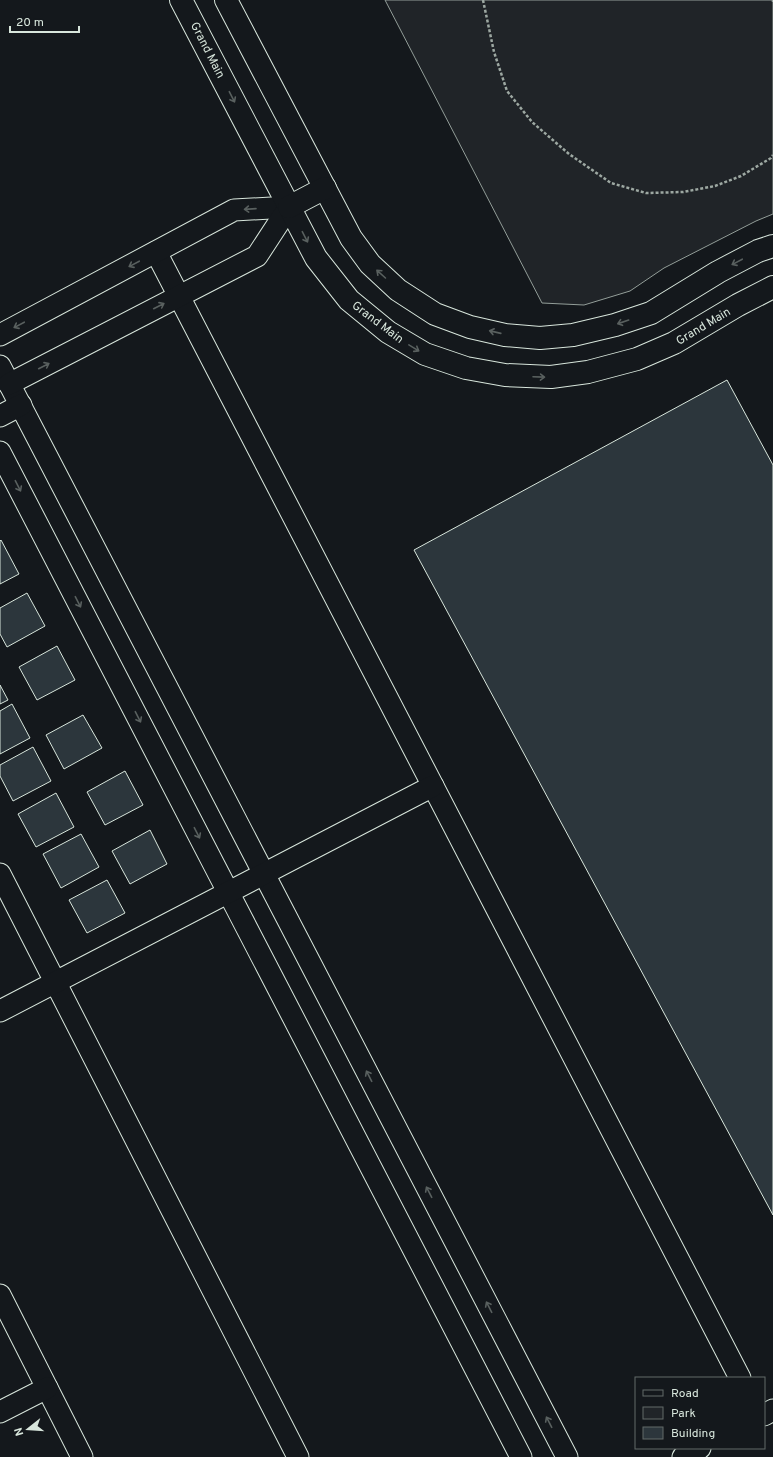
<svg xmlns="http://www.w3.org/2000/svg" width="773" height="1457" font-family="Overpass,sans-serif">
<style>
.green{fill:#202428;stroke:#939e99}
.building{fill:#2c363c;stroke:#d8e6dc}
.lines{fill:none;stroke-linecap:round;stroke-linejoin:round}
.street-casing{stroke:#d8e6dc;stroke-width:23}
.secondary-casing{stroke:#d8e6dc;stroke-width:24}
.path{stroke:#9da8a2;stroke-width:2.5;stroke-dasharray:3 2;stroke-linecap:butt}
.street{stroke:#14181c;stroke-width:21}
.secondary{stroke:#14181c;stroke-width:22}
.oneway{stroke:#59605f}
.labels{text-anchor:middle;stroke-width:3;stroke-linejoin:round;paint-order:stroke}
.street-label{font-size:12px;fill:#d8e6dc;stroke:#14181c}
</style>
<rect width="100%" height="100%" fill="#14181c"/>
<polygon class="green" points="385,0 773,0 773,214 756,221 664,268 630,291 584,305 542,303"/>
<g class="building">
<polygon points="727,380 773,465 773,1215 414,550"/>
<polygon points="1,540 19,574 0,584 0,541"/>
<polygon points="27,593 45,626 7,647 0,634 0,608"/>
<polygon points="57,646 75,680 37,700 19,667"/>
<polygon points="0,685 8,700 0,704"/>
<polygon points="12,704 30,738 0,754 0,711"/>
<polygon points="83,715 102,748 64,769 46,735"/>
<polygon points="33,747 51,781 13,801 0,776 0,765"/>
<polygon points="125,771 143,805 105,825 87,792"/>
<polygon points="56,793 74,827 36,847 18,814"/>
<polygon points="150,830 167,864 130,884 112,851"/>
<polygon points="81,834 99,867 61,888 43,854"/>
<polygon points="107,880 125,913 87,933 69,900"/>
</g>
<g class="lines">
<defs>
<g id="street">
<polyline points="156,252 740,1378"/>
<polyline points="0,335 234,210 289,207"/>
<polyline points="0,366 567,1457"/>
<polyline points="9,384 257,256 289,207"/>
<polyline points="0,416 21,405"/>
<polyline points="0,452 521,1457"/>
<polyline points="0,874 298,1457"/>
<polyline points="0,1011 433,786"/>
<polyline points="0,1295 82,1457"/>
<polyline points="0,1412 47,1388"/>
<polyline points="764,1415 773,1410"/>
<polyline points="683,1457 700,1448"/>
</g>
<g id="secondary">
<polyline points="181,0 316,258 349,300 388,332 425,354 466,368 505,375 551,377 588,372 637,359 674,343 738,305 773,287"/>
<polyline points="226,0 351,238 370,264 398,290 435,314 470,327 505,335 540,338 573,335 615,325 651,313 718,272 758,251 773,246"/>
<polyline points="289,207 325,188"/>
</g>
</defs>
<use href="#street" class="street-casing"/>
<use href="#secondary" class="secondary-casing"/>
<g class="path">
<polyline points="483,0 494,52 507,91 532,122 569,154 611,183 646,193 683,192 715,186 741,176 771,158 773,155"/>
<polyline points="773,0 773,2"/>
</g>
<use href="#street" class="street"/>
<use href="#secondary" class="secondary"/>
</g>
<defs><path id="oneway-shaft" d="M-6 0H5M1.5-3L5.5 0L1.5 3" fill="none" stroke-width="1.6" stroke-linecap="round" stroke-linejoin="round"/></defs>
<g class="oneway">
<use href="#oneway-shaft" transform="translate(232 97) rotate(63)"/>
<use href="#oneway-shaft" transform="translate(250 209) rotate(176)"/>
<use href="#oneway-shaft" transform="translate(305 237) rotate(63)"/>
<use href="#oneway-shaft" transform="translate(737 262) rotate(152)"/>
<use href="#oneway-shaft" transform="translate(134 264) rotate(152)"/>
<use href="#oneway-shaft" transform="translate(381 274) rotate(-138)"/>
<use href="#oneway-shaft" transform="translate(159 306) rotate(-27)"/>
<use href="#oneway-shaft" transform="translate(623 322) rotate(161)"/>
<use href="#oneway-shaft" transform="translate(19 325) rotate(152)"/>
<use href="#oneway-shaft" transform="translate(495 332) rotate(-167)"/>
<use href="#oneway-shaft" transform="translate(414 348) rotate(31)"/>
<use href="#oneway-shaft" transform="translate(44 366) rotate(-27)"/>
<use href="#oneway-shaft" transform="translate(539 377) rotate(2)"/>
<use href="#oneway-shaft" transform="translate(18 486) rotate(63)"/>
<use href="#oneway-shaft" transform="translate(78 602) rotate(63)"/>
<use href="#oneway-shaft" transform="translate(138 717) rotate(63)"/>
<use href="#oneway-shaft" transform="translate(197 833) rotate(63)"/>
<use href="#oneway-shaft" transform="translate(369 1076) rotate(-117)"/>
<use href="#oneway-shaft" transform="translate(429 1192) rotate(-117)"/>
<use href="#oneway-shaft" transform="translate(489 1307) rotate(-117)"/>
<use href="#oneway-shaft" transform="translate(549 1422) rotate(-117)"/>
</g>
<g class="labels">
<g class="street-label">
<text transform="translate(208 50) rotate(63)" y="4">Grand Main</text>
<text transform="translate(378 322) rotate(37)" y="4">Grand Main</text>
<text transform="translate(703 326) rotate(-31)" y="4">Grand Main</text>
</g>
</g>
<rect x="635" y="1377" width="130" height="72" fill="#14181c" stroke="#626a69"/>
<rect x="643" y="1390" width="20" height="6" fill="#14181c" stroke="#626a69"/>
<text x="671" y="1397" font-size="12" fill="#d8e6dc">Road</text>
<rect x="643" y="1407" width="20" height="12" fill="#202428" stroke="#626a69"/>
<text x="671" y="1417" font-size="12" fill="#d8e6dc">Park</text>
<rect x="643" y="1427" width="20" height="12" fill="#2c363c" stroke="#626a69"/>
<text x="671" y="1437" font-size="12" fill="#d8e6dc">Building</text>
<g transform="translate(28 1429) rotate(253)" stroke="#14181c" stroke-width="3" paint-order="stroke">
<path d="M0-3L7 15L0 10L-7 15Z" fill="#d8e6dc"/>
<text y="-6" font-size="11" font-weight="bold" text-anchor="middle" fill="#d8e6dc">N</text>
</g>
<path d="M10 26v6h69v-6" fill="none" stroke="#d8e6dc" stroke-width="2"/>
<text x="16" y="26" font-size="12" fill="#d8e6dc" stroke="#14181c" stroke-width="3" paint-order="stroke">20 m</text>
</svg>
